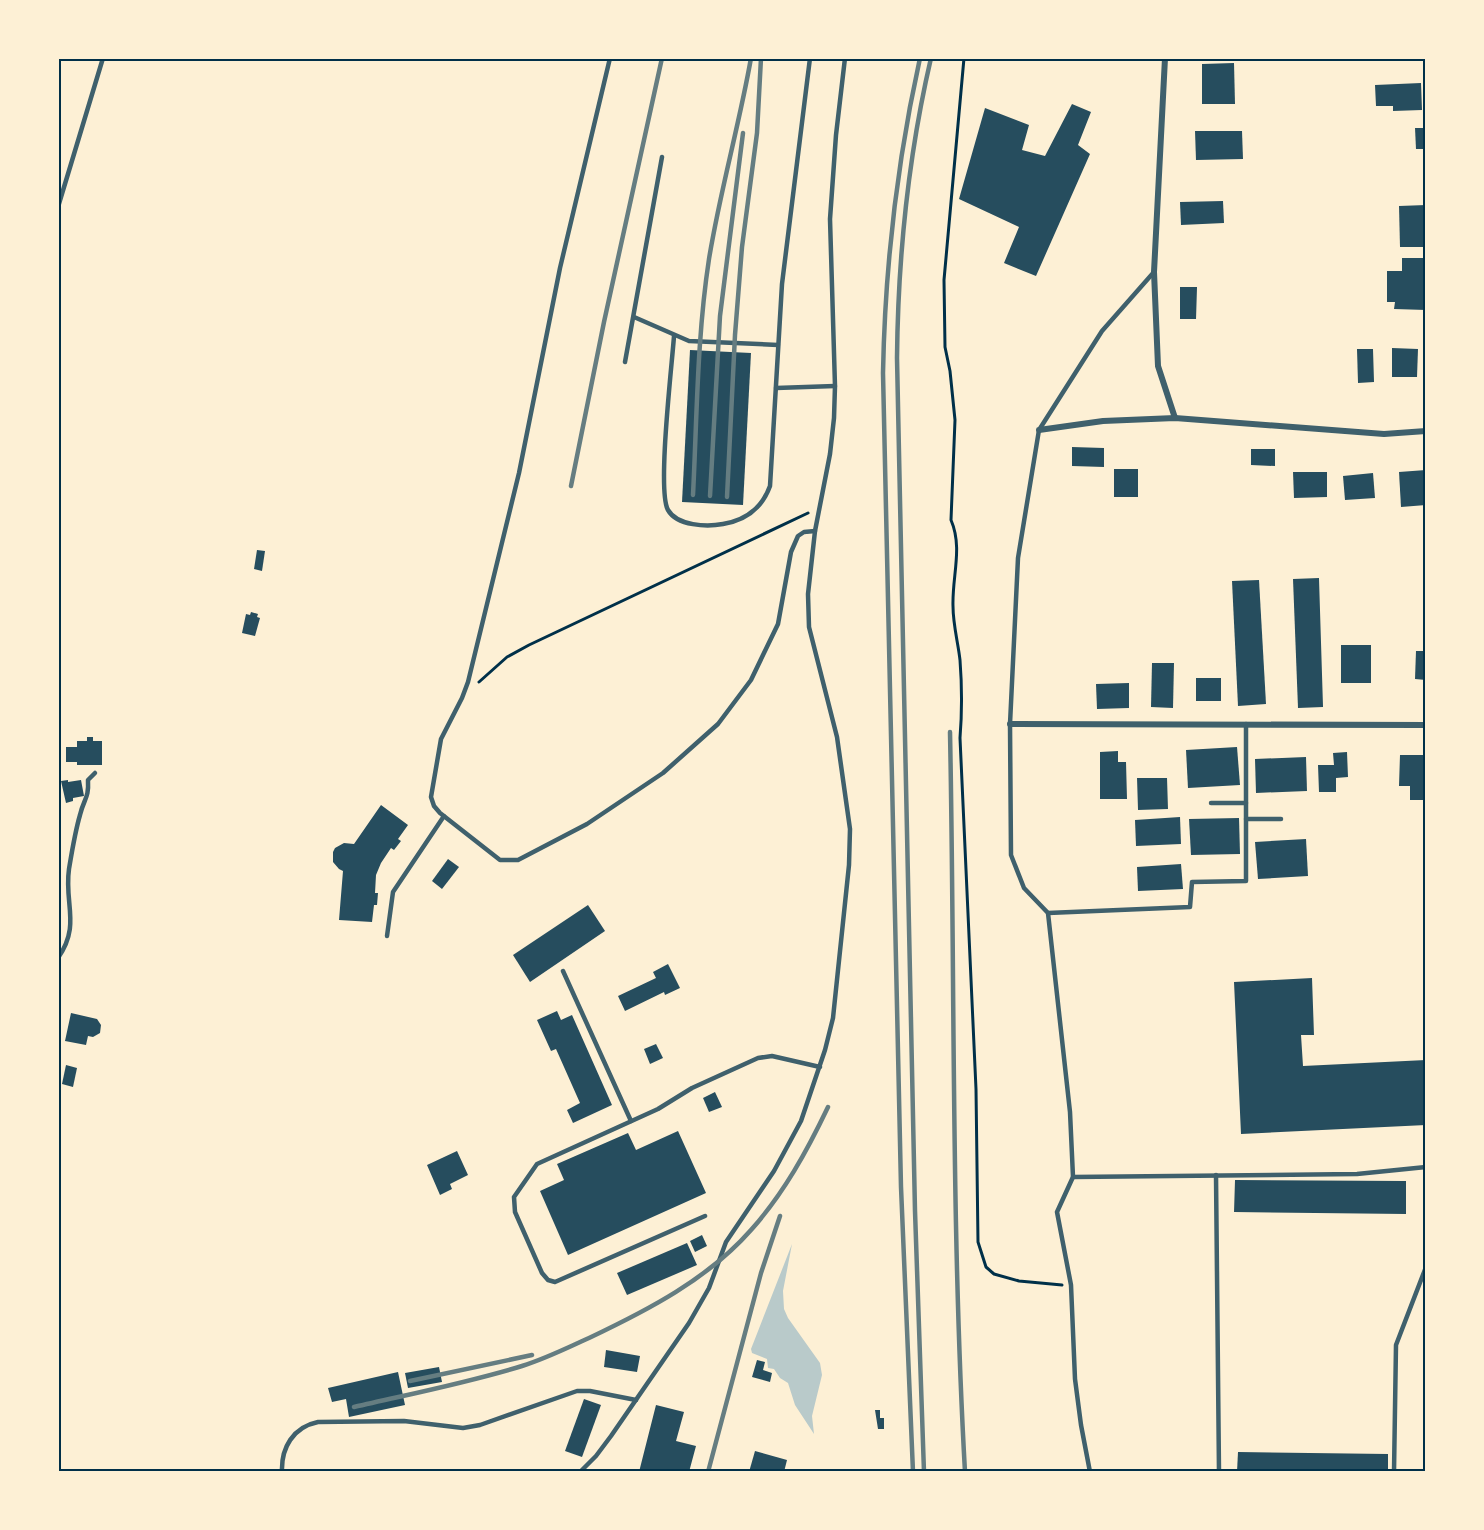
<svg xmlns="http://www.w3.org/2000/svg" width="1484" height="1530" font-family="'Fira Sans Condensed',sans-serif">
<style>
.green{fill:#b9caca}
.building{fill:#264d5e}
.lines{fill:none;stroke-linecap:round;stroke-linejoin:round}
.path{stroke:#003049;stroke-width:3}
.service{stroke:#3f606c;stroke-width:4.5}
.minor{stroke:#3f606c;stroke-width:6}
.rail{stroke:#657d81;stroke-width:4.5}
.neatline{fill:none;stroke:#003049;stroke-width:2}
</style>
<rect width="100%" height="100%" fill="#fdf0d5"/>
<polygon class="green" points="792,1244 783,1291 784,1309 788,1318 820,1363 822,1375 812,1416 814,1434 795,1405 788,1383 780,1378 774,1369 768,1368 767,1359 752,1353 751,1349"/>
<g class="building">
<polygon points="1234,63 1235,104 1202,104 1202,64"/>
<polygon points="1421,83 1422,110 1393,111 1393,106 1376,106 1375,85"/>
<polygon points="1072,104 1091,112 1078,145 1090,154 1036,276 1004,263 1019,227 959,199 985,108 1029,125 1022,150 1045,156"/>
<polygon points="1415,128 1426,128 1426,149 1416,149"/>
<polygon points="1195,131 1242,131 1243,159 1196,160"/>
<polygon points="1223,201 1224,223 1181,225 1180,202"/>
<polygon points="1426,205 1426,247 1400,247 1399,206"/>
<polygon points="1402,258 1426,258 1426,310 1394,309 1395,302 1387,302 1387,271 1402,271"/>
<polygon points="1180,287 1197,287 1196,319 1180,319"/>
<polygon points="1392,348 1418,349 1417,377 1392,377"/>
<polygon points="1357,349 1373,349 1374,382 1358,383"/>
<polygon points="690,350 751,353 743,505 682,502"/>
<polygon points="1072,447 1104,448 1104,467 1072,466"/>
<polygon points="1251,449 1275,449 1275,466 1251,465"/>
<rect x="1114" y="469" width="24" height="28"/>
<polygon points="1426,470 1426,505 1401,507 1399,472"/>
<polygon points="1293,472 1327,472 1327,497 1294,498"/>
<polygon points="1373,473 1375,498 1345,500 1343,476"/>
<polygon points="257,550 265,551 262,571 254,569"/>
<polygon points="1319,578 1323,707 1298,708 1293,579"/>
<polygon points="1259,580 1266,704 1238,706 1232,581"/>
<polygon points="251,612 258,614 257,617 260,618 255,636 242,633 246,614 250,615"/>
<rect x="1341" y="645" width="30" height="38"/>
<polygon points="1416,651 1426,651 1426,680 1415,679"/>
<polygon points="1152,663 1174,663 1173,708 1151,707"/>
<rect x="1196" y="678" width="25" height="23"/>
<polygon points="1129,683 1129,708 1097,709 1096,684"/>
<polygon points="87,737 93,737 93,741 102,741 102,765 77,765 77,762 66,762 66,747 77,747 77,741 87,741"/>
<polygon points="1237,747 1240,785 1188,788 1186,750"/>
<polygon points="1118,751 1118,762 1126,762 1127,799 1100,799 1100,752"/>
<polygon points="1347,752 1348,777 1336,778 1336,792 1319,792 1318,765 1334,765 1333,753"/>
<polygon points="1400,755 1426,755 1426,800 1410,800 1410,786 1399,786"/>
<polygon points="1306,757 1307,791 1256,793 1255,759"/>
<polygon points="1137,778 1167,778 1168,809 1138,810"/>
<polygon points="68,780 68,782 81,780 84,796 73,798 73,801 66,803 61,781"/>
<polygon points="381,805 408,825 398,839 401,841 394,850 391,848 381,863 376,875 375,893 378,893 377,905 374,905 372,922 339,920 343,871 339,869 333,862 333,852 335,848 344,843 354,844"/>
<polygon points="1180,817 1181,844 1136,846 1135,820"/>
<polygon points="1239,818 1240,854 1191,855 1189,819"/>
<polygon points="1306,839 1308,876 1258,879 1255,842"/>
<polygon points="448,859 459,867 442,889 432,881"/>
<polygon points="1181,864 1183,889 1138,891 1137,867"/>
<polygon points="588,905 605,931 530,982 513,955"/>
<polygon points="668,964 680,988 665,995 664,992 625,1011 618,996 656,978 653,972"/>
<polygon points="1312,978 1314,1035 1301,1035 1303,1066 1426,1060 1426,1125 1241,1134 1234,982"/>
<polygon points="557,1011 561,1020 572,1015 612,1105 573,1123 567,1110 580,1103 556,1049 551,1051 537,1020"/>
<polygon points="71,1013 97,1019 101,1025 100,1033 93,1037 88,1036 86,1045 65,1041"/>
<polygon points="656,1044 663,1058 650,1064 644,1049"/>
<polygon points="66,1065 77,1068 73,1087 62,1084"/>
<polygon points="715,1092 722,1107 709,1112 703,1098"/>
<polygon points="678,1131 706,1193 568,1255 540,1191 564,1180 557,1164 628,1133 636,1150"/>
<polygon points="457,1151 468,1175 450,1184 452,1189 440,1195 427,1165"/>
<polygon points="1235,1180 1406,1181 1406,1214 1234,1212"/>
<polygon points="702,1235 707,1246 695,1252 690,1241"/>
<polygon points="687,1243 697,1265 627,1295 617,1273"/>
<polygon points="606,1350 640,1356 637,1372 604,1367"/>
<polygon points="757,1360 765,1362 763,1370 772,1373 770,1382 752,1377"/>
<polygon points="439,1367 442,1382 408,1388 405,1373"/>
<polygon points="398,1372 405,1405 349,1417 346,1399 332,1402 328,1388"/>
<polygon points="584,1399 601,1405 582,1457 565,1451"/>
<polygon points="656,1405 684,1412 676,1441 696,1446 689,1472 639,1472"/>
<polygon points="875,1410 880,1410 880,1418 884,1418 884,1429 878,1429"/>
<polygon points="755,1451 787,1460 784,1472 749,1472"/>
<polygon points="1238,1452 1388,1454 1388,1472 1237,1472"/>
</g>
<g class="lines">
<g class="path">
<path d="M964 58 944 280 945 347 950 371 955 420 951 520C963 548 952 576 953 606 953 625 958 642 960 660 962 686 962 713 960 738L976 1089 978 1242 986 1267 994 1274 1019 1281 1062 1285"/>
<polyline points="479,682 507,657 529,645 808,513"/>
</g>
<g class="service">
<polyline points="610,58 560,268 519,473 468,682 462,698 441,739 431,797 434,806 440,813 500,860 518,860 587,824 663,773 718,724 751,680 778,624 791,552 798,536 804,532 815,531"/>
<polyline points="58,207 103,58"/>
<polyline points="634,317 689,341 778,345"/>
<path d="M674 336C672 365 657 491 668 510 677 526 707 527 723 524 747 520 762 508 770 486L782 284 810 58"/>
<polyline points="625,362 662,157"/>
<polyline points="776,388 835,386"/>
<polyline points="1211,803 1246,803"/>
<polyline points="1246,819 1281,819"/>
<polyline points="1048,913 1190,907 1192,882 1246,881 1246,724"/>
<polyline points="387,936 393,892 444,816"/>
<path d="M58 958C81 925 64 904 69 869 72 851 75 832 80 815 84 798 89 799 88 780L95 773"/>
<polyline points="563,971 631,1121"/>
<polyline points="1216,1175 1219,1472"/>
<polyline points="1073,1177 1357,1174 1426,1167"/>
<polyline points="705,1216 555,1282 548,1280 542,1273 515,1212 514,1197 537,1164 658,1109 692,1088 758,1058 772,1056 820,1067"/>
<path d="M282 1472C281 1448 293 1427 318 1422L404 1421 463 1428 480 1425 577 1391H590L636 1400"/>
<polyline points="580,1472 596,1456 611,1436 689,1323 709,1288 726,1242 774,1171 801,1121 825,1050 833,1018 849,865 850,829 837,737 809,627 808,594 815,531 830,454 834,418 835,386 830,219 836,135 845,58"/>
<polyline points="1090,1472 1081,1425 1075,1379 1071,1285 1057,1212 1073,1177 1070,1112 1048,913 1024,888 1011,855 1010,724 1018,558 1039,430 1102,331 1154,272"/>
<polyline points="1394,1472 1396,1345 1426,1267"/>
</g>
<g class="minor">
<polyline points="1165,58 1154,272 1158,366 1175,418"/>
<polyline points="1039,430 1103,421 1175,418 1384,434 1426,431"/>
<polyline points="1010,724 1426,725"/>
</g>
<g class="rail">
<polyline points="571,486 604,322 662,58"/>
<path d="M693 495C697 417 697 337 709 259 720 191 739 126 751 58"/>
<polyline points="710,496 720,316 743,133"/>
<polyline points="727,497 735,335 742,247 757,133 761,58"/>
<path d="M950 732C955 979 951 1225 965 1472"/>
<polyline points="410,1381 532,1355"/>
<path d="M354 1407C410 1394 467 1383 522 1366 545 1359 567 1348 589 1338 648 1310 708 1279 751 1230 784 1193 807 1151 828 1107"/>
<polyline points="708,1472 761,1273 780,1216"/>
<path d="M913 1472 901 1187 883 373C885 266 897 162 920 58"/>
<path d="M924 1472 915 1211 897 358C898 257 908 157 931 58"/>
</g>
</g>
<rect width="1484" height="1530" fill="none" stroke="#fdf0d5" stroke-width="120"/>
<rect x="60" y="60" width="1364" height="1410" class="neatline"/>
</svg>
